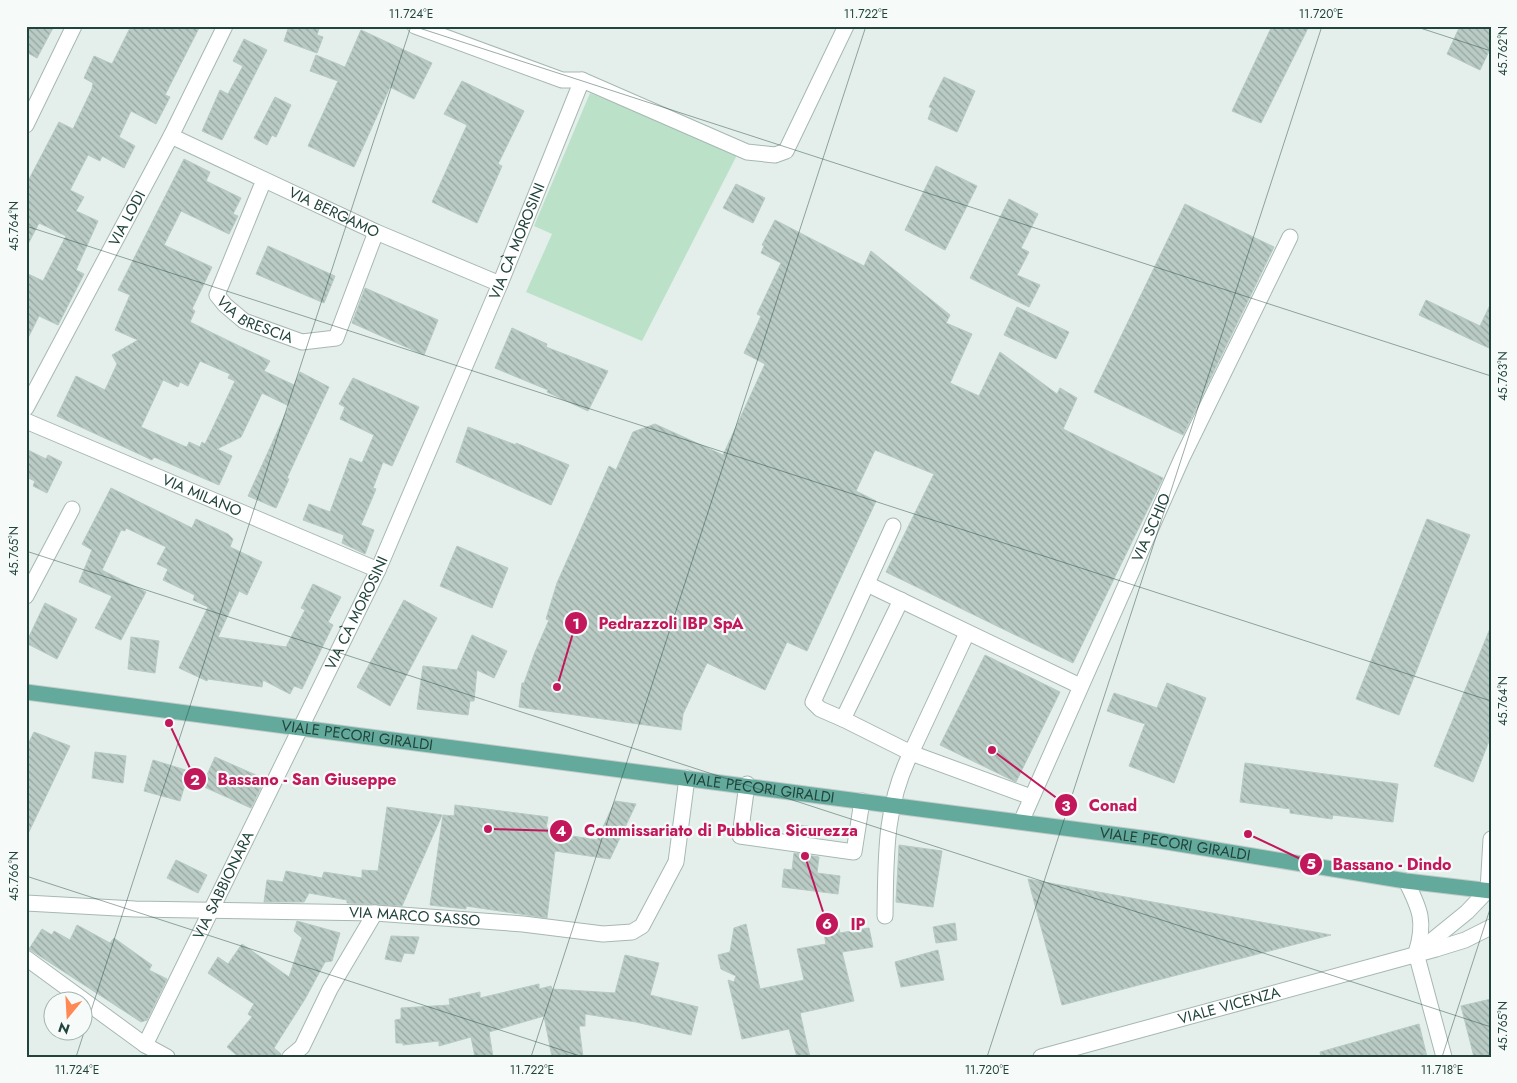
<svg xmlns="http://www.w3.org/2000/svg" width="1517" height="1083" font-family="Jost,sans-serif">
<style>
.green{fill:#bbe2c8}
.building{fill:url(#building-back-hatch);stroke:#b6cac3;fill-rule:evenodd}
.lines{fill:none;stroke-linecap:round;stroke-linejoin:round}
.minor-casing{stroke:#a6b8b3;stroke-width:17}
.major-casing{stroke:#c1cbc9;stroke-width:17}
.minor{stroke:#fff;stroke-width:15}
.major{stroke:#64aa9c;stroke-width:15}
.ticks{fill:none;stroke:#21443d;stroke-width:1;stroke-opacity:0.45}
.labels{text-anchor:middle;stroke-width:4.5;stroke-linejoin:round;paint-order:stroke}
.street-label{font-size:15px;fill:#21443d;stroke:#f6fbf9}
.leader{fill:none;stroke:#c2185b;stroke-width:2}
.callout-dot{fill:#c2185b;stroke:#f6fbf9;stroke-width:2}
.mark-label{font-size:15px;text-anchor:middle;font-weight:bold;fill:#fff}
.callout-label{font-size:16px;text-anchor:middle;font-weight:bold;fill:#c2185b;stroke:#f6fbf9;stroke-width:4.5;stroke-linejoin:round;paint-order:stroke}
.neatline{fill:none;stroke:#21443d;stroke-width:2}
.ticks-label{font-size:12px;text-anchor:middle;fill:#21443d}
</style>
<defs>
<pattern id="building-back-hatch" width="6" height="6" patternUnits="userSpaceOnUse" patternTransform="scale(1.25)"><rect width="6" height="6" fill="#b9cbc4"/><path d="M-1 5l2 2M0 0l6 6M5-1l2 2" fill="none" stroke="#96a6a0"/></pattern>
</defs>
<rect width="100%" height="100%" fill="#e4efeb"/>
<polygon class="green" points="590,93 738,153 642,341 526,292 552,234 534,226"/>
<g class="building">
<polygon points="26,26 54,26 37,58 26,52"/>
<polygon points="131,26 200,26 165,95 170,97 156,124 131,111 119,137 135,146 124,168 102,156 100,161 88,155 70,190 84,197 76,211 98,221 76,270 84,274 58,325 39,316 26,342 26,273 43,281 66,236 39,223 26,248 26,185 59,122 73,129 92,89 93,83 84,78 94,56 112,64"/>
<polygon points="289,26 320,26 317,35 323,37 317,53 284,41"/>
<polygon points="1272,26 1309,26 1261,123 1232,111"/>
<polygon points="1460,26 1491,26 1491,47 1480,70 1447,54"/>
<polygon points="361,30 432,63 414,99 390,87 354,167 308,146 338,81 310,71 316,55 345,67"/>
<polygon points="244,39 267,50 222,140 202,131 220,90 228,94 243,66 233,61"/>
<polygon points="944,77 975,91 957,132 928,119 932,108 929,107"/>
<polygon points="462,81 524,111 498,164 502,166 477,223 432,202 467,125 444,114"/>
<polygon points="275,97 291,105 276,137 272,135 267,145 254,138"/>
<path d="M184 159 210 172 206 181 241 198 233 214 238 216 229 234 181 211 164 245 212 267 192 309 195 311 190 322 270 361 264 371 294 385 300 372 329 387 287 478 289 479 276 508 248 496 289 406 262 393 241 437 217 449 232 456 219 485 154 457 152 460 57 416 76 376 105 390 117 364 112 355 138 340 115 330 130 295 118 290ZM200 361 230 374 228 378 235 381 205 444 202 442 200 447 189 442 187 447 184 446 141 427 163 380 178 387 180 382 188 386Z"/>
<polygon points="936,166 977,186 945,250 905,230"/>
<polygon points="736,184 765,198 753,223 723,208"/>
<polygon points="1009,199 1038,214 1021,248 1029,252 1017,275 1040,285 1029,307 970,278"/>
<polygon points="1185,204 1274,247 1183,435 1094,392"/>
<polygon points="775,220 864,266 871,251 950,315 946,323 972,334 950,383 979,396 1000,352 1057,394 1060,388 1077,398 1063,429 1163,478 1073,663 886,572 934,474 875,450 856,491 876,501 807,651 787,642 765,690 707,663 683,714 681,730 519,707 522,683 524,683 535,652 549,620 546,619 557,583 609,466 616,470 633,432 655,424 723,455 765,364 744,353 761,316 757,314 781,263 761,253 764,246 762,245"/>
<polygon points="268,246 335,276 324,303 256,274"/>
<polygon points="365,288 438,320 424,355 352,323"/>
<polygon points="1426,300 1480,326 1491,303 1491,349 1419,315"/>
<polygon points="1017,307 1069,332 1056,359 1004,335"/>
<polygon points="512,328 547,344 546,347 608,371 588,411 547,392 548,390 495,368"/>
<polygon points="353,378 419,407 392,466 383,462 373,488 376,489 361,525 374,530 365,554 342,543 344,535 303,520 309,504 330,512 350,458 362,463 374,435 340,419 345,407 339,404"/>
<polygon points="468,427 516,445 516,443 569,465 551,505 456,462"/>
<polygon points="26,449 46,459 48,455 62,462 47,493 33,486 35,481 26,477"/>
<polygon points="111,488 192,528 196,519 228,534 233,539 230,547 262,562 247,595 239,591 218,637 286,647 305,610 301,608 313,584 341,597 328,622 333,625 302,689 294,686 290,694 263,680 262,687 208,679 207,681 179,668 208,607 193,600 195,595 163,580 168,569 157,564 166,547 126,528 125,531 121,530 102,570 146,592 121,640 95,628 112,596 79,582 92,550 82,544"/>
<polygon points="1427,519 1470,535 1399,715 1356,699"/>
<polygon points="457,546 508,568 492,608 440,586"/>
<polygon points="404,600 437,618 390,706 357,687"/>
<polygon points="45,603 77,619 57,659 26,643"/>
<polygon points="1491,626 1491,736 1473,782 1434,766"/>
<polygon points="472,635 507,651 494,678 477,670 474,701 470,701 468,715 417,709 423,666 457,670"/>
<polygon points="131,637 159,641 155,673 128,669"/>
<polygon points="985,655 1060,692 1016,782 940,745"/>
<polygon points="1167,683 1206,698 1174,783 1129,766 1145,724 1107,711 1114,693 1157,708"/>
<polygon points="34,732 70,746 26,838 26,748"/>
<polygon points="95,752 126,756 123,783 92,778"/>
<polygon points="215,757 265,779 251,808 202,786"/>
<polygon points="153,760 189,771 180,801 144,791"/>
<polygon points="1245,763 1398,784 1393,822 1333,815 1332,819 1290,813 1290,809 1240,802"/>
<polygon points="615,801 636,804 610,859 555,851 547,918 466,906 466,909 430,905 443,815 454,816 455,805 548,817 546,828 555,829 554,833 597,840"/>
<polygon points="387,807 442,815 402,906 347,903 347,900 309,893 304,902 264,902 267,880 283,882 286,871 322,878 324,872 362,878 362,870 378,871"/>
<polygon points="798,825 822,828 821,838 797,835"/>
<polygon points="899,845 942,851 933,907 896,902"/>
<polygon points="794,853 819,857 817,873 840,876 838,894 782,887 784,869 792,870"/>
<polygon points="176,860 207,875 198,893 167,878"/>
<polygon points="1028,879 1331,935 1062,1005"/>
<polygon points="297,921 340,933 332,961 325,962 305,999 274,1048 281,1054 281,1057 239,1057 227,1047 252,1017 248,1014 254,1004 208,973 218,957 228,964 242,944 289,977 302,938 294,931"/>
<polygon points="955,923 957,940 936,943 933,927"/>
<polygon points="746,924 760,989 804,980 797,949 826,944 823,928 838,925 840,933 869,928 873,947 842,952 854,1001 800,1013 810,1057 797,1057 789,1029 742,1039 728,980 734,982 736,976 721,969 718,955 730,952 734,928"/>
<polygon points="77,925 110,943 114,938 152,965 149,970 167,979 147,1020 141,1022 29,949 42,929 52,935 54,931 70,940"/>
<polygon points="391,936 419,937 414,954 404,953 401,962 385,959"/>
<polygon points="938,950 944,980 901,987 895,962"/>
<polygon points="625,955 659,963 650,995 698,1007 691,1035 636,1022 585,1014 585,1026 579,1026 583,1057 552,1057 544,1016 489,1032 493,1057 475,1057 471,1037 439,1046 439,1041 403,1045 403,1043 396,1043 395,1020 401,1019 401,1008 450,1005 449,999 480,992 480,998 539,984 539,989 551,986 552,989 615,993"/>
<polygon points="1491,999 1491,1057 1474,1057 1461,1006"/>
<polygon points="1419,1024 1427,1057 1321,1057 1320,1052"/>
</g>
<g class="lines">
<defs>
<g id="minor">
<polyline points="415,26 562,80 582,80"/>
<polyline points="26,125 74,26"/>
<path id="s1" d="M171 136 376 232 500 284"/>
<path id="s2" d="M264 180 217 295 225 305 244 321 302 342 336 338 376 232"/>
<path id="s3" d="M26 408 171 136 225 26"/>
<path id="s4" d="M26 421 378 570"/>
<polyline points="867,584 1080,686"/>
<polyline points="26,596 72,509"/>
<polyline points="901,600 843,719 911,753 967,633"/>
<polyline points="843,719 820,709 813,702 893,526"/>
<polyline points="747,784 740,836 854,852 862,801"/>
<path id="s5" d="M1021 822 1182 458 1290 237"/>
<path d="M1406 881C1420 909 1426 922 1416 953"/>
<path id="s6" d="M26 903 135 909 375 913 523 924 603 934 632 932 642 926 676 862 687 778"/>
<path d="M885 916C886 858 884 807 911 753L1031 797"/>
<polyline points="1419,951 1467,912 1488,890 1491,839"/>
<polyline points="1416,953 1444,1057"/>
<polyline points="26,958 145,1045 167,1057"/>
<path id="s7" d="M145 1045 378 570 500 284 582 80 747 152 775 155 786 151 846 26"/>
<polyline points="290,1057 302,1047 330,989 375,913"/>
<path id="s8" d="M1041 1057 1436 949 1465 940 1491 927"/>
</g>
<g id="major">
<path id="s9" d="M26 692 1149 839 1406 881 1491 891"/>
</g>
</defs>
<use href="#minor" class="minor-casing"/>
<use href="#major" class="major-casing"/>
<use href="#minor" class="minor"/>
<use href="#major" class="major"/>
</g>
<path class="ticks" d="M413 26 1491 376M1414 26 1491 51M26 226 1491 701M26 551 1491 1027M26 876 583 1057M76 1057 411 26M531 1057 866 26M987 1057 1322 26M1442 1057 1491 906"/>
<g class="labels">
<g class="street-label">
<text dy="5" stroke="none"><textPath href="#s1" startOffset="180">VIA BERGAMO</textPath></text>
<text dy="5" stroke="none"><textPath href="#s3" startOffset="215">VIA LODI</textPath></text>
<text dy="5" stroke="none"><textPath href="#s7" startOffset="886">VIA CÀ MOROSINI</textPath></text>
<text dy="5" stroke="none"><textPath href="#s2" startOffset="171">VIA BRESCIA</textPath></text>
<text dy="5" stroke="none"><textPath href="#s4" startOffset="191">VIA MILANO</textPath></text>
<text dy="5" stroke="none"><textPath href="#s5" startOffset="322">VIA SCHIO</textPath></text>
<text dy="5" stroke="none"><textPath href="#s7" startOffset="481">VIA CÀ MOROSINI</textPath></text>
<text dy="5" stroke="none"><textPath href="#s9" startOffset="334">VIALE PECORI GIRALDI</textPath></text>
<text dy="5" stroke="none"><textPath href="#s9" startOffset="739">VIALE PECORI GIRALDI</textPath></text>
<text dy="5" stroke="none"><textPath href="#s9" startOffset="1159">VIALE PECORI GIRALDI</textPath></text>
<text dy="5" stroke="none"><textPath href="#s7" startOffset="178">VIA SABBIONARA</textPath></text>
<text dy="5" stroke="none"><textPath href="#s6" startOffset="389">VIA MARCO SASSO</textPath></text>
<text dy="5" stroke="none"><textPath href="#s8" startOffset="195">VIALE VICENZA</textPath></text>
</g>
</g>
<path class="leader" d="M557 687L576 623M169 723L195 779M992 750L1066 805M488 829L561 831M1248 834L1311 864M805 856L827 924"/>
<g class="callout-dot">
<circle cx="557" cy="687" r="5"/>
<circle cx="169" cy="723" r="5"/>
<circle cx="992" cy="750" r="5"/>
<circle cx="488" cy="829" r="5"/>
<circle cx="1248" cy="834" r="5"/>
<circle cx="805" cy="856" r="5"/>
<circle cx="576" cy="623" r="12"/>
<circle cx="195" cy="779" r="12"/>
<circle cx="1066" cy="805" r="12"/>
<circle cx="561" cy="831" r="12"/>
<circle cx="1311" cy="864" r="12"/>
<circle cx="827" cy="924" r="12"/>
</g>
<g class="mark-label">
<text x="576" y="629">1</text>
<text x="195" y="785">2</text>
<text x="1066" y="811">3</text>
<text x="561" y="836">4</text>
<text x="1311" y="869">5</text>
<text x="827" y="929">6</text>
</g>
<g class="callout-label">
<text x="671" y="629">Pedrazzoli IBP SpA</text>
<text x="307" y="785">Bassano - San Giuseppe</text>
<text x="1113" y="811">Conad</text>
<text x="721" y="836">Commissariato di Pubblica Sicurezza</text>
<text x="1392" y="870">Bassano - Dindo</text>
<text x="858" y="930">IP</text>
</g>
<rect width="1517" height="1083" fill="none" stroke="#f6fbf9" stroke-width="55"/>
<g transform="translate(68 1016) rotate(198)"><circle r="24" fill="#f6fbf9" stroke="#a1b2ae"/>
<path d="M0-4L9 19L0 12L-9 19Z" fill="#ff8853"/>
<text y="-8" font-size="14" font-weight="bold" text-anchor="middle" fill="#21443d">N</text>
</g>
<rect x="28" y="28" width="1462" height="1028" class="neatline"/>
<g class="ticks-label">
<text x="411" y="18">11.724°E</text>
<text x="866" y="18">11.722°E</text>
<text x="1321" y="18">11.720°E</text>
<text transform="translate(1503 51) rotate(-90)" y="4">45.762°N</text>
<text transform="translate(14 226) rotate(-90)" y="4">45.764°N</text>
<text transform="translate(1503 376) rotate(-90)" y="4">45.763°N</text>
<text transform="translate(14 551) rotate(-90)" y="4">45.765°N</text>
<text transform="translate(1503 701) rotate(-90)" y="4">45.764°N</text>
<text transform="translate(14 876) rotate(-90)" y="4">45.766°N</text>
<text transform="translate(1503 1026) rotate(-90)" y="4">45.765°N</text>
<text x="77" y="1074">11.724°E</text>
<text x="532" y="1074">11.722°E</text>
<text x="987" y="1074">11.720°E</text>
<text x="1442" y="1074">11.718°E</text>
</g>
</svg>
